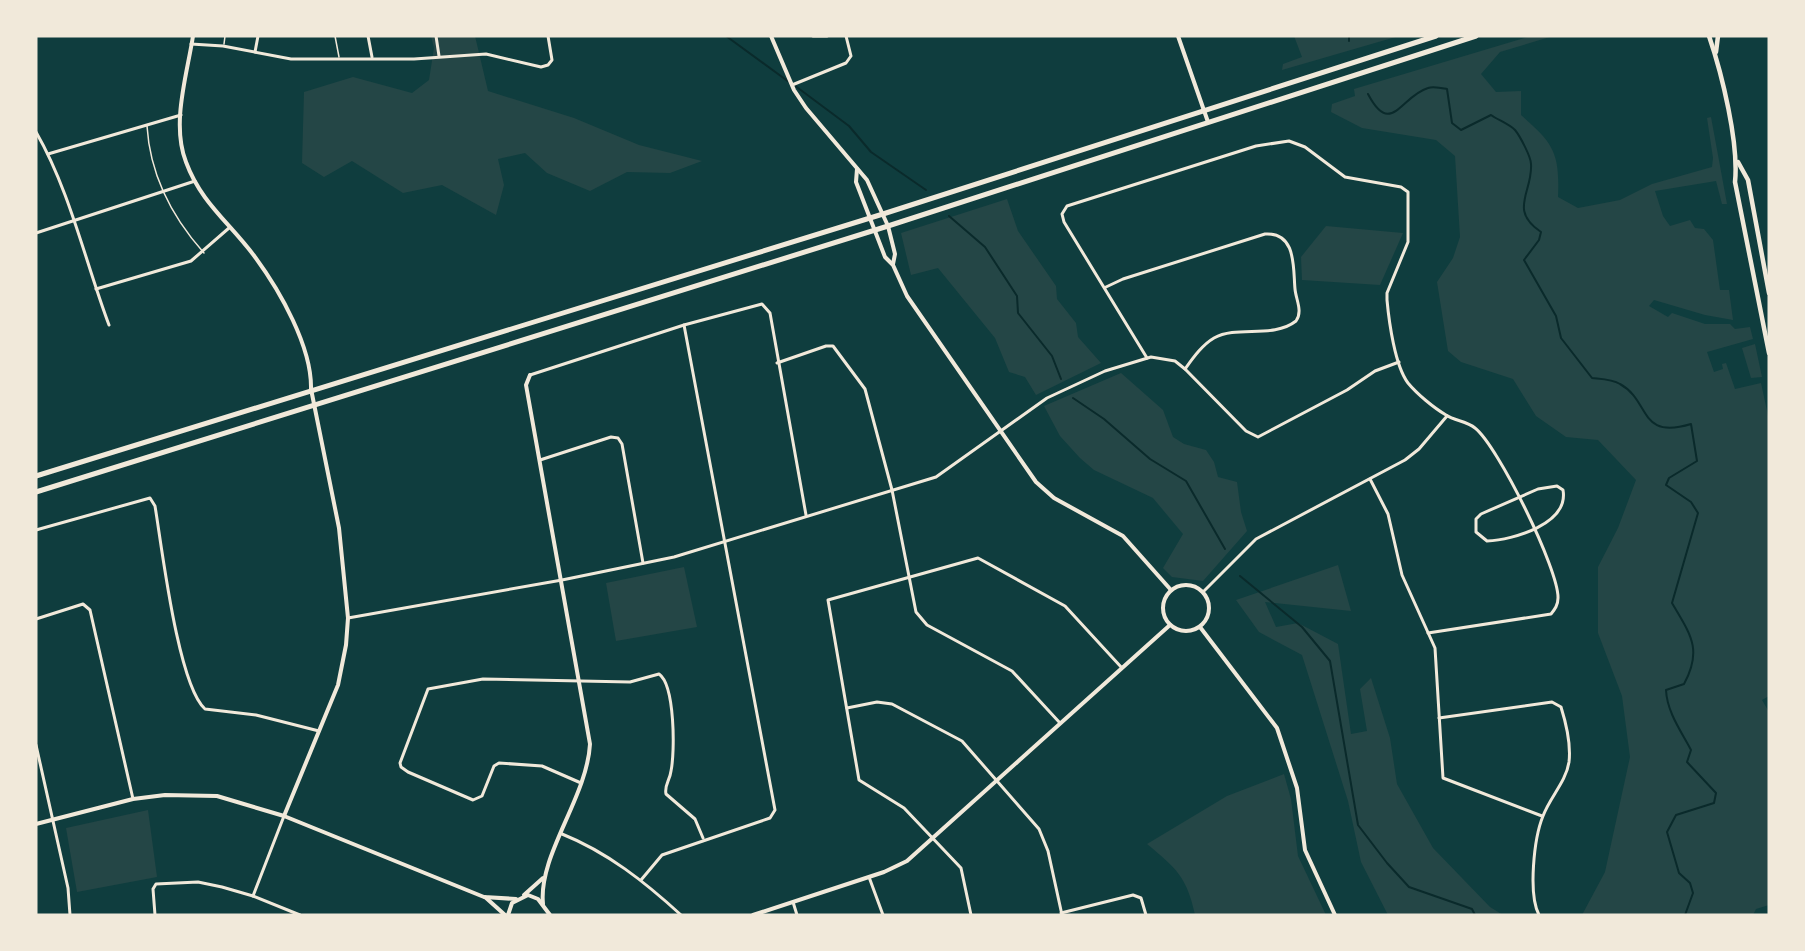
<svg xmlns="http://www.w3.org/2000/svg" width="1805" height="951" font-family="Barlow,sans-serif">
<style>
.green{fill:#244646}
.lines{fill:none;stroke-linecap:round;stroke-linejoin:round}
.stream{stroke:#0a2a2b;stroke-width:2}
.service{stroke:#f1e9da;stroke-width:1.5}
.minor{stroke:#f1e9da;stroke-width:3}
.tertiary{stroke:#f1e9da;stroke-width:4}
.secondary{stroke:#f1e9da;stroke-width:4.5}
.primary{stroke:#f1e9da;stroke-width:5}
</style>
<rect width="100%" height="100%" fill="#0f3d3e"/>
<g class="green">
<polygon points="431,36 475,36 488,91 574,118 639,145 702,161 670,173 627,172 590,191 547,173 525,153 498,159 504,185 496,215 442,185 403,193 352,161 324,177 302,163 304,92 353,77 412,93 429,80 434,48"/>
<polygon points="1294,36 1399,36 1282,70 1283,64 1302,57"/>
<path d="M1531 36H1553L1500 52 1481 74 1496 92 1521 91V115C1553 143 1560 152 1558 197L1578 208 1620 200 1652 184 1712 167 1713 158 1707 118 1711 117 1727 204H1722L1716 181 1655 191 1663 216 1670 226 1690 220 1695 228 1704 229 1713 240 1720 290H1729L1733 320 1705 315 1654 300 1649 306 1668 317 1672 313 1705 324H1730L1735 329 1750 327 1753 339 1707 352 1714 372 1723 369 1722 364 1726 363 1735 389 1761 383 1769 420V696L1762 700 1769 712V905L1756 909 1753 915H1582L1605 872 1630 757 1622 696 1598 633V567L1618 528 1636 480 1598 440 1566 437 1536 416 1513 379 1461 362 1448 351 1437 282 1453 258 1460 237 1455 156 1436 140 1362 128 1331 112 1332 104 1355 96 1354 89Z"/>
<polygon points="1007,199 1018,231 1056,286 1057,299 1076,323 1078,337 1101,363 1036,395 1025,377 1009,372 995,338 938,268 911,275 901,233"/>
<polygon points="1326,226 1403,233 1380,285 1302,280 1301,257"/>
<polygon points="1755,344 1762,377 1751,378 1742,348"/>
<polygon points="1121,373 1163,410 1173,437 1184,444 1206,450 1214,462 1218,477 1237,482 1241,512 1247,531 1203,581 1172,577 1163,568 1183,534 1153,498 1094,470 1080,458 1060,436 1044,406"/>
<polygon points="1338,565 1351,611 1265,602 1276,627 1298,623 1338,644 1351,734 1367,731 1360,689 1371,678 1390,738 1397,784 1433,848 1490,907 1503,915 1388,915 1361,862 1348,801 1302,655 1259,632 1236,600"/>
<polygon points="684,567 697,627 616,641 606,583"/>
<path d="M1284 774 1291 799 1298 856 1326 915H1195C1187 877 1176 868 1147 844L1227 796Z"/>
<polygon points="148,810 157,877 77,892 66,828"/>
</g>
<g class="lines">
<g class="stream">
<polyline points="726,36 789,82"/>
<polyline points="1349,36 1349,41"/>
<polyline points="794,85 849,126 871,152 926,190"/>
<path d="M1368 94C1391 138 1401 96 1428 88 1433 86 1442 88 1447 89L1452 123 1461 130 1491 115C1498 120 1509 124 1515 130 1520 136 1531 157 1531 164 1533 192 1508 210 1541 232L1539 240 1524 260 1556 316 1561 338 1592 378C1601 379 1612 379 1620 384 1651 401 1638 440 1691 424L1697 461 1669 478 1666 485 1691 502 1698 513 1672 603C1690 634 1703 649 1684 684L1666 690C1667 712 1681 731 1691 750L1687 762 1716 793 1714 803 1676 815 1667 832 1679 873 1690 883 1693 893 1685 915"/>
<polyline points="949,216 985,247 1017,296 1018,313 1052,356 1061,379"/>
<polyline points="1073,398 1104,419 1150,459 1186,481 1225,549"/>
<polyline points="1240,576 1302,627 1330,661 1358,825 1387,863 1409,887 1472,909 1475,915"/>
</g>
<g class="service">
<polyline points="335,36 339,57"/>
<polyline points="224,44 225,36"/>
<path d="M147 126C150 175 171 216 204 253"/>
</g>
<g class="minor">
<polyline points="368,36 372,57"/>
<polyline points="436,36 439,56"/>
<polyline points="813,36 827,36"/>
<polyline points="191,44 223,46 291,59 414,59 486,54 541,67 548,65 552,60 548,36"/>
<polyline points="255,52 258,36"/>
<polyline points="792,85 846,63 851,56 846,36"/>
<path d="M36 132C70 191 85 261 109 325"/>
<polyline points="48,154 181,115"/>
<polyline points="36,233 195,181"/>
<path d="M1106 287 1123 279 1265 234C1297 232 1293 269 1295 289 1296 300 1303 311 1296 321 1273 339 1238 325 1214 338 1202 345 1193 358 1185 369"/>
<polyline points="96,289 191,261 229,228"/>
<path d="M1147 358 1064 222 1062 214 1067 206 1256 146 1289 141 1305 147 1345 177 1401 187 1408 192V242L1387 293V300C1389 322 1395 366 1408 383 1417 394 1434 408 1446 415 1455 421 1467 421 1475 428 1498 446 1559 570 1558 598 1558 605 1555 609 1551 614L1428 633"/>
<polyline points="777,363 826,346 833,346 865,389 892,490 916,612 927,625 1012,671 1060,723"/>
<polyline points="530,375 684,325 762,304 770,313 806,515"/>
<polyline points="540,460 611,437 618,438 622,444 643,563"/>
<polyline points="1370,479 1388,514 1402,575 1435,648 1443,778 1542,816"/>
<path d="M1557 486 1563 490C1569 524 1513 540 1487 541L1476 532V519L1481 514 1538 489Z"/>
<path d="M36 530 150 498 155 506C162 548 178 685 205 709L256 715 319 731"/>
<polyline points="1203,592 1256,539 1405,460 1419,449 1447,416"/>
<polyline points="348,618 562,580 674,557 936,477 1047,398 1105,371 1151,357 1175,361 1185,369 1246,431 1258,437 1347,390 1375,371 1399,362"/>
<polyline points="36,619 83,604 90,610 133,799"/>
<polyline points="847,708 877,702 892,704 962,741 1039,829 1048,851 1062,915"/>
<path d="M1439 718 1552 702 1561 707C1566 723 1571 745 1569 762 1566 782 1550 797 1543 816 1534 838 1528 894 1539 915"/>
<polyline points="36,745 68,888 70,915"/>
<path d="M581 783 542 766 499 763 494 766 482 796 473 800 408 772 401 767 400 763 428 689 483 679 630 682 659 674C675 685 675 752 671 771 670 780 664 785 666 794L695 819 703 838"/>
<path d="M562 834C607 852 645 882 681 915"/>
<polyline points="869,877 883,915"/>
<polyline points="641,880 662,855 770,818 775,810 684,325"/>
<polyline points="253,896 284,816"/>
<polyline points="793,902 797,915"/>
<polyline points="1061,913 1133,895 1141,898 1146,915"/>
<polyline points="155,915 153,889 156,884 198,882 222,887 253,896 300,915"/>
<polyline points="971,915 961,868 904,808 859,780 828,600 978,558 1065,606 1122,668"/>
</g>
<g class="tertiary">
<path d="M193 36C187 75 171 124 186 162 201 203 230 223 255 257 280 291 312 347 311 389L339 528 348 618 346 645 338 685 284 816"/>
<polyline points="771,36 794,90 806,108 867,180 888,226 895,254 893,264"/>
<polyline points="1178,36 1208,122"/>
<polyline points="857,169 856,182 885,257 893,265 907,296 1036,482 1054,498 1123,536 1171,590"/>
<path d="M530 375 526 385 590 744C587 798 538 855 543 904"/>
<circle cx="1186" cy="608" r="23"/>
<polyline points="1200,627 1277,728 1297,788 1305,850 1335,915"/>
<polyline points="36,824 133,799 165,795 217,796 284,816 484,897 516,899"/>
<polyline points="524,895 543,878"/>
<polyline points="485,897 505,915"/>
<polyline points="508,915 512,903 528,895 538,899 550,915"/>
<polyline points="753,915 884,872 907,861 1170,625"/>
</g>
<g class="secondary">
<path d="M1709 36C1722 74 1739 143 1735 182L1769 353"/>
<polyline points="1716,52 1718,36"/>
<polyline points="1738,162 1748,180 1769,293"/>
</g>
<g class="primary">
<polyline points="36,476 883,214 1436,36"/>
<polyline points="36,492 888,226 1476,36"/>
</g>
</g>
<rect width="1805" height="951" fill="none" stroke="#f1e9da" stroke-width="75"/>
</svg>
